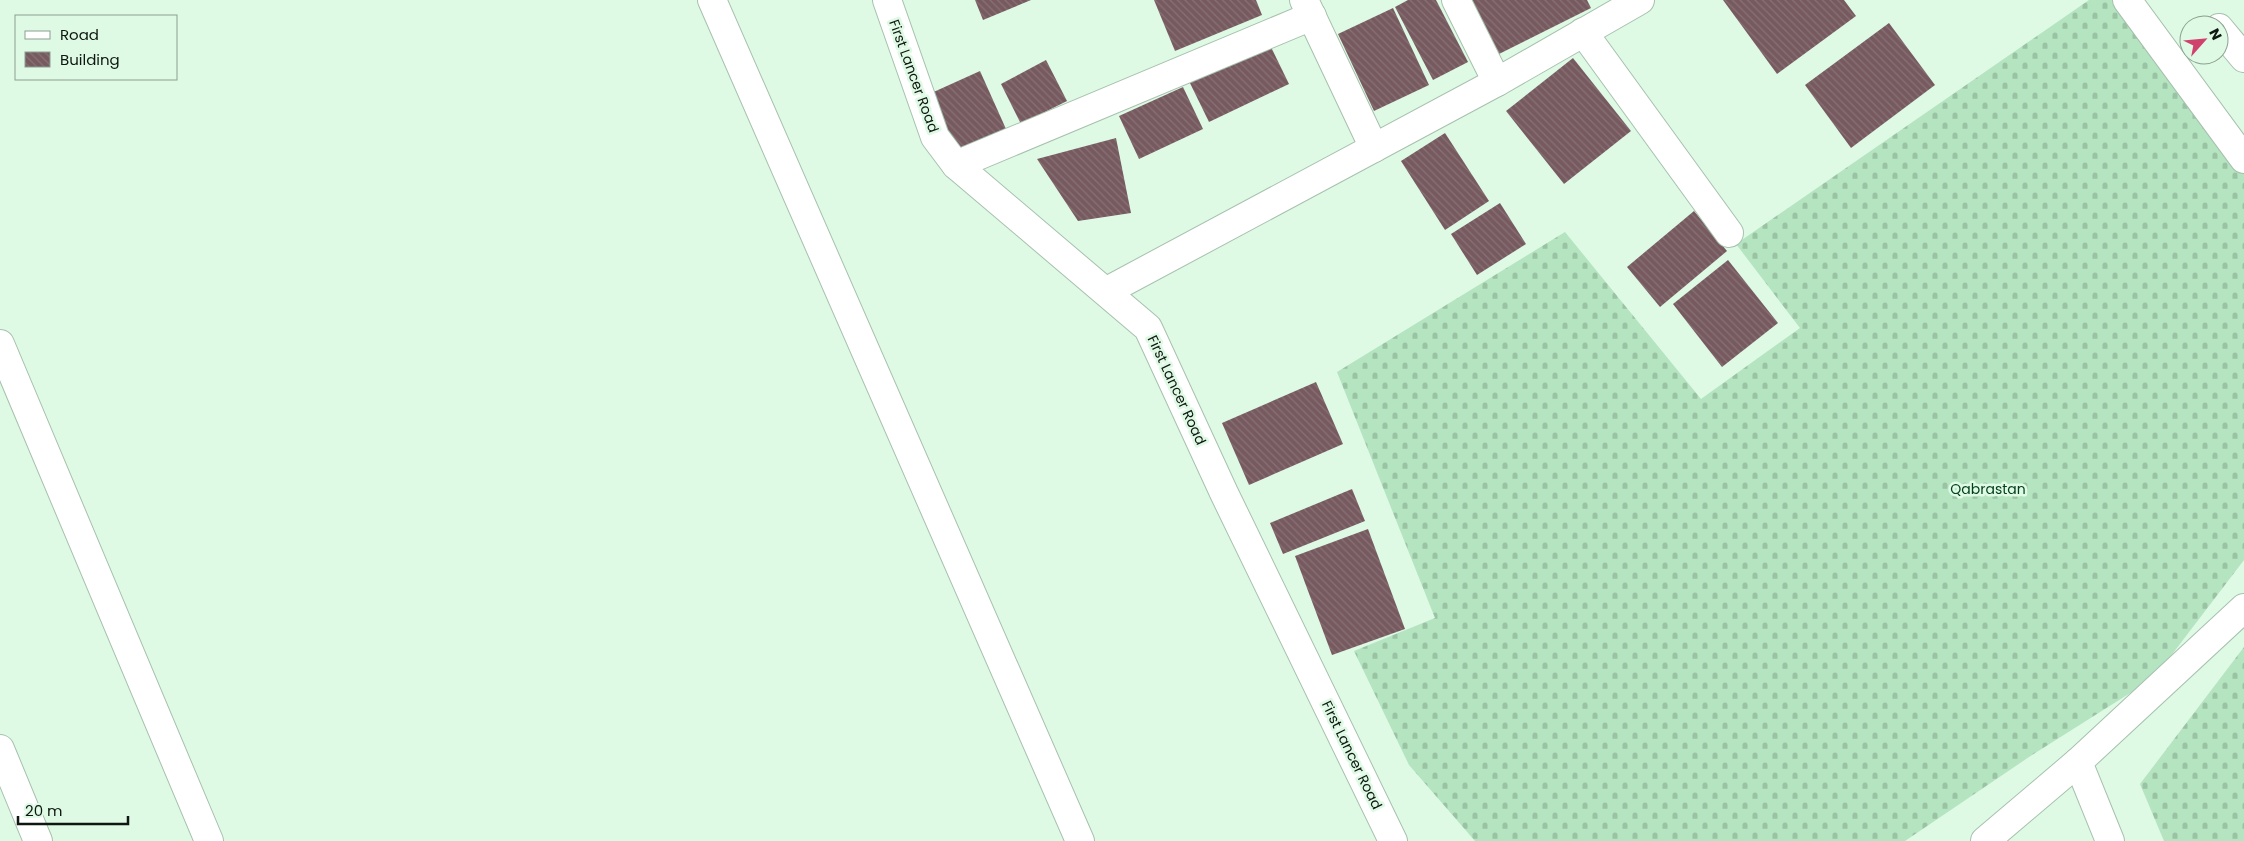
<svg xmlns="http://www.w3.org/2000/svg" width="2244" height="841" font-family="Poppins,sans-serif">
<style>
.cemetery{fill:url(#cemetery-stones)}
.building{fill:url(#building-back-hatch)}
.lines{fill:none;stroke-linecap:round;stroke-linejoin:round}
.minor-casing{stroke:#a7c1ad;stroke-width:30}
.minor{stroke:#fff;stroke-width:28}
.labels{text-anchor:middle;stroke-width:5;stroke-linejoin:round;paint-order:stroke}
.street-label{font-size:14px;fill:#0e1710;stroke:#def9e4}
.park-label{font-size:14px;fill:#003e1c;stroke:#def9e4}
</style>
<defs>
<pattern id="cemetery-stones" width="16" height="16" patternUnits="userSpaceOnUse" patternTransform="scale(1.25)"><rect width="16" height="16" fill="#b4e4c0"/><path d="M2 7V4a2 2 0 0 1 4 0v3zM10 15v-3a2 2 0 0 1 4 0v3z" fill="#9ac3a4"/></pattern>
<pattern id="building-back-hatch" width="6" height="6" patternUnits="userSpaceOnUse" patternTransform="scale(1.25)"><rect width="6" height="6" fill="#775a60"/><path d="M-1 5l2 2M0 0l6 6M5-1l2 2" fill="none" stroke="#877276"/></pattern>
</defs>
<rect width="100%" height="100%" fill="#def9e4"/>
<g class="cemetery">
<polygon points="2089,0 2121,0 2244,172 2244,560 2154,678 2029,757 1905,841 1475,841 1409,765 1354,651 1435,618 1337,372 1565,232 1701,399 1800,328 1736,244"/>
<polygon points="2244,647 2244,841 2164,841 2140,784"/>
</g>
<g class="building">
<polygon points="975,0 1031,0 983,20"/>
<polygon points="1154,0 1256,0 1262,15 1175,51"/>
<polygon points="1408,0 1436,0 1468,62 1433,80 1395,7"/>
<polygon points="1467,0 1587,0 1591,8 1493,57"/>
<polygon points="1723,0 1844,0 1856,16 1777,74"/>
<polygon points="1393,8 1429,85 1374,111 1338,34"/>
<polygon points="1889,23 1935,85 1851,148 1805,85"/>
<polygon points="1268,41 1289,84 1209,122 1188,79"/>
<polygon points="1573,58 1631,131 1564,184 1506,111"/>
<polygon points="1046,60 1067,101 1021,124 1001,84"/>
<polygon points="980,71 1006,129 953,153 927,95"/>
<polygon points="1183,87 1203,129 1139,159 1119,116"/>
<polygon points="1445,133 1489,201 1445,230 1401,161"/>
<polygon points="1116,138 1131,213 1078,221 1037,159"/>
<polygon points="1500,203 1526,244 1477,275 1451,234"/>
<polygon points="1694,211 1727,251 1660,307 1627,267"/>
<polygon points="1728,260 1778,323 1722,367 1673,304"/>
<polygon points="1316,382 1343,444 1249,485 1222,423"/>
<polygon points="1352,489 1365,521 1283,554 1270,523"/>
<polygon points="1368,529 1405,629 1332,655 1295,556"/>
</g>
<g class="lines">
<defs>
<g id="minor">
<polyline points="712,0 1080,841"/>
<polyline points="887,0 935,137 956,165 1148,328 1224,493 1393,841"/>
<polyline points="1304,0 1374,148"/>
<polyline points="1456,0 1497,82"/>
<polyline points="2127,0 2244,159"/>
<polyline points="2219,28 2244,58"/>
<polyline points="1583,32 1729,233"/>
<polyline points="956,165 1312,16"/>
<polyline points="1107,291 1497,82 1640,0"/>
<polyline points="0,344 209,841"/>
<polyline points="0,749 38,841"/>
<polyline points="2078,762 2110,841"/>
<polyline points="1985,841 2078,762 2244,608"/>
</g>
</defs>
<use href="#minor" class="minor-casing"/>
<use href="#minor" class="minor"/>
</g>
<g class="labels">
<g class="street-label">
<text transform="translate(914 76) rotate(70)" y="5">First Lancer Road</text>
<text transform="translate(1177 390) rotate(65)" y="5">First Lancer Road</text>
<text transform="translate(1352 755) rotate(64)" y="5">First Lancer Road</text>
</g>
<g class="park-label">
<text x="1988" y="494">Qabrastan</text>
</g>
</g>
<rect x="15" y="15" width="162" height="65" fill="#def9e4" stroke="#8b9f8f"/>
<rect x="25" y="31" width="25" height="8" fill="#ffffff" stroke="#8b9f8f"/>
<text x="60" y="40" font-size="15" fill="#0e1710">Road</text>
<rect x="25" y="52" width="25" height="15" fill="url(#building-back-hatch)" stroke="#8b9f8f"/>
<text x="60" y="65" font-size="15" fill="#0e1710">Building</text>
<g transform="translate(2204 40) rotate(63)"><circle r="24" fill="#def9e4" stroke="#8b9f8f"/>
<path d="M0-4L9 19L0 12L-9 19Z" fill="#d0426d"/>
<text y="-8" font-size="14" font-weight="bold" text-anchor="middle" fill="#0e1710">N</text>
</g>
<path d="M18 816v8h110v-8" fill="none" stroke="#0e1710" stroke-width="2.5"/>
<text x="25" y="816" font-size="15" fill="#0e1710" stroke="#def9e4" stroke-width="4" paint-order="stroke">20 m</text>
</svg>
